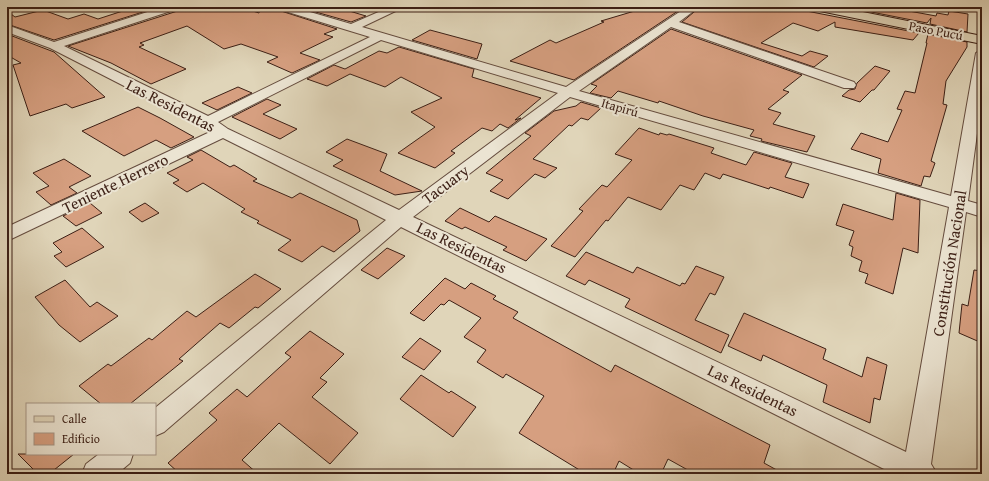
<svg xmlns="http://www.w3.org/2000/svg" width="989" height="481" font-family="'Gentium Book Plus',serif">
<style>
.building{fill:#d69f80;stroke:#3c1f15}
.lines{fill:none;stroke-linecap:round;stroke-linejoin:round}
.minor-casing{stroke:#654c3e;stroke-width:2}
.major-casing{stroke:#3c1f15;stroke-width:2}
.minor{fill:#ebe4d2;fill-rule:evenodd}
.major{fill:#e0d5b9;fill-rule:evenodd}
.labels{text-anchor:middle;stroke-width:4;stroke-linejoin:round;paint-order:stroke}
.far-street-label{font-size:13px;fill:#3c1f15;stroke:#ebe4d2}
.street-label{font-size:16px;fill:#3c1f15;stroke:#ebe4d2}
</style>
<rect width="100%" height="100%" fill="#e0d5b9"/>
<filter id="stains"><feTurbulence type="fractalNoise" baseFrequency=".005" numOctaves="4"/><feColorMatrix values="0 0 0 0 .2 0 0 0 0 .09 0 0 0 0 .02 0 0 0 .5 -.17"/></filter>
<radialGradient id="worn" r=".72"><stop offset=".6" stop-color="#630" stop-opacity="0"/><stop offset="1" stop-color="#630" stop-opacity=".3"/></radialGradient>
<g class="building">
<polygon points="135,7 146,11 54,40 7,24 7,11 15,17 43,10 68,19 84,14 98,19"/>
<polygon points="190,7 240,7 259,13 260,7 276,7 278,10 337,29 324,34 333,37 300,53 320,60 292,73 267,62 278,57 241,44 224,49 187,26 140,43 144,45 139,47 186,69 151,84 111,63 68,46"/>
<polygon points="298,7 336,7 366,16 351,22"/>
<polygon points="648,7 684,7 574,80 510,61 550,40 556,43 604,22 601,21"/>
<polygon points="700,7 786,7 919,33 913,40 835,27 835,22 818,31 793,23 761,43 802,56 810,51 828,56 814,67 682,22"/>
<polygon points="846,7 900,7 898,9 936,16 937,13 948,15 949,11 968,14 967,32 930,24 931,18 927,23"/>
<polygon points="671,29 802,75 783,90 789,92 768,109 781,113 773,124 815,136 807,152 761,141 762,139 750,136 754,130 703,116 659,101 658,103 618,91 611,98 590,93 597,86 591,84"/>
<polygon points="430,30 482,44 477,59 412,40"/>
<polygon points="7,34 54,52 105,97 72,108 66,104 30,116 13,65 21,63 7,55"/>
<polygon points="928,34 967,42 967,47 946,81 943,104 947,105 931,161 935,163 930,177 924,176 921,186 878,173 881,159 851,149 861,133 888,142 902,110 897,109 905,91 915,93 927,43 926,43"/>
<polygon points="399,47 474,69 472,77 541,98 515,120 521,118 508,128 500,124 492,131 482,128 451,151 455,153 435,168 398,153 435,127 411,112 442,98 401,77 385,87 350,74 327,86 307,79 334,65 345,69 379,51 387,53"/>
<polygon points="875,66 890,71 874,90 872,90 860,102 842,96 849,90 855,89 857,83"/>
<polygon points="238,87 252,93 217,110 202,103"/>
<polygon points="267,99 281,105 263,114 297,129 280,139 232,117"/>
<polygon points="581,102 601,108 588,120 581,118 572,126 569,125 533,159 557,168 545,178 535,174 508,199 490,191 503,180 486,173 531,136 525,133 554,111 576,106"/>
<polygon points="138,107 160,118 194,137 171,148 156,140 124,156 82,131"/>
<polygon points="639,128 659,135 660,133 667,135 669,134 714,148 711,153 746,165 754,152 792,163 785,177 809,184 803,198 770,187 769,189 723,174 720,179 705,173 694,190 680,185 661,210 628,197 608,221 606,220 575,257 551,246 583,211 579,209 602,185 607,187 632,160 615,154"/>
<polygon points="347,139 387,154 380,171 422,191 395,195 333,166 343,160 326,152"/>
<polygon points="201,150 230,167 234,165 257,179 253,181 292,198 300,193 357,220 360,231 334,252 322,246 302,262 278,250 291,240 257,223 259,221 241,212 245,209 203,183 187,192 173,183 179,180 167,173 193,160 187,157"/>
<polygon points="64,159 91,176 69,187 77,193 51,205 36,192 49,186 33,173"/>
<polygon points="896,193 920,200 918,253 903,248 893,294 865,283 868,274 859,271 862,261 851,256 853,247 849,245 854,231 836,225 843,204 893,220"/>
<polygon points="90,203 102,213 76,226 63,216"/>
<polygon points="145,203 159,213 142,222 129,212"/>
<polygon points="460,208 489,222 495,216 547,239 526,261 503,250 507,247 465,227 462,229 445,221"/>
<polygon points="82,228 104,247 66,267 54,256 62,252 53,243"/>
<polygon points="387,248 405,256 378,279 361,270"/>
<polygon points="586,252 633,273 637,267 680,286 682,283 685,284 696,266 724,277 715,295 710,293 695,320 729,335 721,353 625,307 630,299 589,280 585,285 566,276"/>
<polygon points="974,270 982,271 982,343 959,333 962,304 968,306"/>
<polygon points="255,274 281,289 258,308 255,307 229,328 220,323 179,359 183,361 130,404 101,404 79,386 108,364 111,366 149,338 152,340 187,311 196,317"/>
<polygon points="445,278 465,289 471,283 496,296 493,299 518,312 513,318 611,372 615,365 770,445 764,463 784,474 695,474 668,459 661,474 640,474 619,461 613,474 586,474 519,433 544,396 506,374 503,378 477,362 486,350 464,337 481,318 449,300 444,305 441,304 424,321 410,313"/>
<polygon points="65,280 90,307 97,302 118,316 80,342 59,325 35,297"/>
<polygon points="744,313 826,349 823,359 862,377 867,357 887,365 880,400 874,398 870,423 823,402 827,385 763,355 761,361 728,346"/>
<polygon points="310,331 344,354 320,378 327,382 312,397 358,433 330,464 279,423 242,460 258,474 180,474 168,463 217,420 209,413 237,389 247,397 291,357 285,353"/>
<polygon points="420,338 441,351 424,370 402,357"/>
<polygon points="421,375 449,393 451,391 476,407 453,437 400,399"/>
<polygon points="18,454 74,454 49,474 38,474"/>
</g>
<g class="lines">
<defs>
<g id="minor">
<path d="M163 7H178L177 9 64 46 208 116 370 37 278 9 277 7H293L351 24 390 7H404L362 27 566 87 687 7H699L679 22 854 82 856 85 854 88H844L671 27 579 91 951 196 976 53 982 49V96L968 201 982 205V217L966 212 931 464 937 474H894L401 227 164 432 155 436V408L386 220 223 138 7 241V227L212 131 50 48 7 32V25L54 42ZM381 40 558 93 399 210 228 129 218 122ZM570 97 949 207 906 452 413 217Z"/>
<polygon points="99,454 133,454 130,463 117,474 82,474 86,464"/>
</g>
<polygon id="major" points="814,7 838,7 982,36 982,44 820,11"/>
</defs>
<use href="#minor" class="minor-casing"/>
<use href="#major" class="major-casing"/>
<use href="#minor" class="minor"/>
<use href="#major" class="major"/>
</g>
<g class="labels">
<g class="far-street-label">
<text transform="translate(936 30) rotate(11)" y="5">Paso Pucú</text>
<text transform="translate(620 107) rotate(16)" y="5">Itapirú</text>
</g>
<g class="street-label">
<text transform="translate(171 105) rotate(27)" y="6">Las Residentas</text>
<text transform="translate(115 183) rotate(-26)" y="6">Teniente Herrero</text>
<text transform="translate(445 184) rotate(-37)" y="6">Tacuary</text>
<text transform="translate(462 247) rotate(26)" y="6">Las Residentas</text>
<text transform="translate(949 263) rotate(-81)" y="6">Constitución Nacional</text>
<text transform="translate(753 390) rotate(26)" y="6">Las Residentas</text>
</g>
</g>
<rect width="989" height="481" fill="none" stroke="#e0d5b9" stroke-width="24"/>
<rect x="8" y="8" width="973" height="465" fill="none" stroke="#3c1f15" stroke-width="2"/>
<rect x="12" y="12" width="965" height="457" fill="none" stroke="#3c1f15"/>
<rect x="26" y="403" width="130" height="52" fill="#ebe4d2" stroke="#a59586"/>
<rect x="34" y="416" width="20" height="6" fill="#e0d5b9" stroke="#a59586"/>
<text x="62" y="423" font-size="12" fill="#3c1f15">Calle</text>
<rect x="34" y="433" width="20" height="12" fill="#d69f80" stroke="#a59586"/>
<text x="62" y="443" font-size="12" fill="#3c1f15">Edificio</text>
<rect width="100%" height="100%" filter="url(#stains)"/>
<rect width="100%" height="100%" fill="url(#worn)"/>
</svg>
